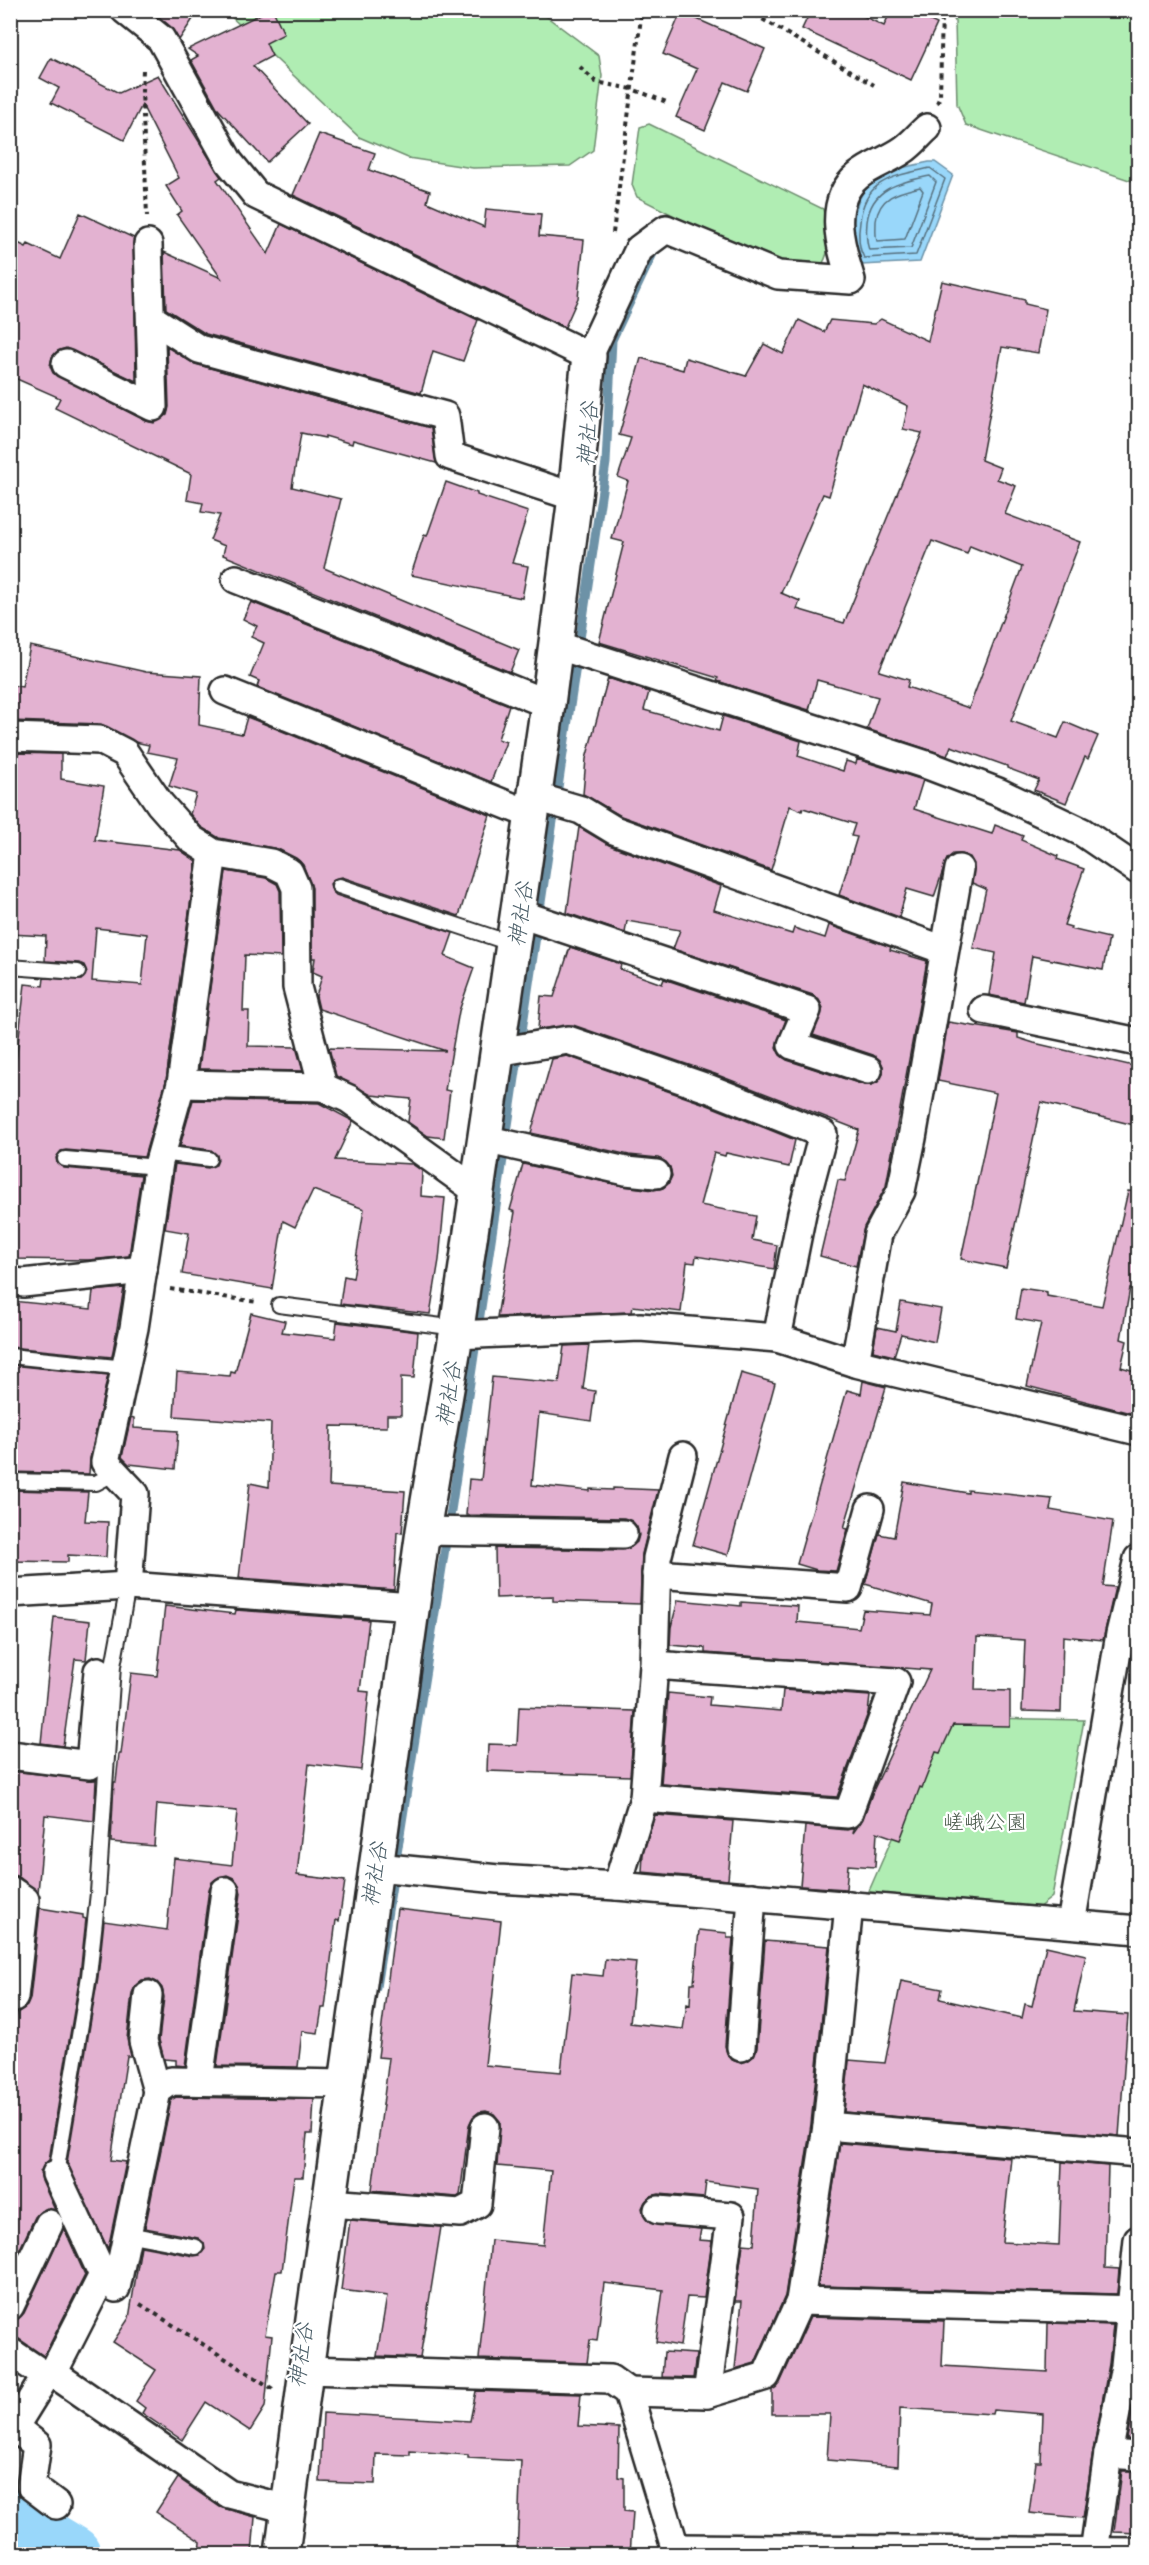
<svg xmlns="http://www.w3.org/2000/svg" width="1149" height="2565" font-family="'Architects Daughter','Klee One',sans-serif">
<style>
.green{fill:#b0edb3;stroke:#6e8c6f;stroke-width:1.5}
.water{fill:#99d7fa;stroke:#6d92a7;stroke-width:1.5}
.lines{fill:none;stroke-linecap:round;stroke-linejoin:round}
.shore{stroke:#57707e;stroke-width:1.5}
.stream{stroke:#6d92a7;stroke-width:9}
.river{stroke:#99d7fa;stroke-width:56}
.building{fill:#e3b2d1;stroke:#2b2b2b;stroke-width:1.5;fill-rule:evenodd}
.lane-casing{stroke:#2b2b2b;stroke-width:18}
.street-casing{stroke:#2b2b2b;stroke-width:32}
.secondary-casing{stroke:#2b2b2b;stroke-width:38}
.path{stroke:#2b2b2b;stroke-width:4;stroke-dasharray:4.5 4.5;stroke-linecap:butt}
.lane{stroke:#fff;stroke-width:14}
.street{stroke:#fff;stroke-width:27}
.secondary{stroke:#fff;stroke-width:33}
.labels{text-anchor:middle;stroke-width:4.5;stroke-linejoin:round;paint-order:stroke}
.park-label{font-size:21px;fill:#4c5c4d;stroke:#fff}
.water-label{font-size:22px;font-style:italic;fill:#4c5f69;stroke:#fff}
</style>
<rect width="100%" height="100%" fill="#fff"/>
<filter id="ink" filterUnits="userSpaceOnUse"><feTurbulence type="fractalNoise" baseFrequency=".0167" numOctaves="2"/><feDisplacementMap in="SourceGraphic" scale="12" xChannelSelector="R" yChannelSelector="G"/><feConvolveMatrix kernelMatrix="1 2 1 2 8 2 1 2 1" color-interpolation-filters="sRGB"/></filter>
<g filter="url(#ink)">
<g class="green">
<polygon points="225,11 539,11 599,56 602,76 593,150 570,166 473,168 408,158 359,137"/>
<polygon points="949,11 1138,11 1138,183 966,125 957,104 955,21"/>
<path d="M649 124 823 209C827 229 834 254 818 269L748 253 637 197 632 185 640 127Z"/>
<polygon points="945,1717 1084,1720 1052,1897 1038,1908 865,1900"/>
<polygon points="11,2528 52,2554 12,2554"/>
</g>
<path class="water" d="M929 162H935L953 175 920 262 861 265C845 234 852 186 888 172 901 167 916 165 929 162Z"/>
<g class="lines">
<g class="shore">
<path d="M930 168 945 179 916 255 864 258C858 247 858 234 860 222 864 179 895 176 930 168Z"/>
<path d="M930 176 936 182 911 248 869 250C866 241 866 232 867 222 871 187 901 182 930 176Z"/>
<path d="M920 187 923 191 905 239 877 241C875 234 876 228 876 221 879 196 899 192 920 187Z"/>
</g>
<polyline class="stream" points="376,1987 452,1504 606,463 612,340 656,247"/>
<polyline class="river" points="10,2516 73,2554"/>
</g>
<g class="building">
<polygon points="151,10 199,10 179,40 171,27"/>
<polygon points="269,10 273,10 284,34 266,43 272,56 253,66 308,124 267,162 218,109 191,60 198,56 188,49"/>
<polygon points="811,10 851,10 884,26 891,10 907,10 937,24 911,80 802,29"/>
<polygon points="681,12 765,49 747,91 725,82 705,130 676,117 697,69 663,54"/>
<polygon points="51,58 119,93 158,75 221,177 217,180 268,254 281,224 478,320 463,361 433,351 421,393 206,334 166,309 164,252 221,278 177,215 182,211 166,186 179,178 142,105 124,140 51,103 59,88 40,78"/>
<polygon points="319,134 375,153 369,170 430,191 427,202 484,227 486,209 541,214 539,236 584,240 578,298 565,327 293,195"/>
<polygon points="80,213 134,238 136,381 66,348 58,351 52,357 50,366 53,373 146,421 154,423 167,415 169,407 167,347 195,364 431,428 436,463 353,440 352,444 325,436 325,438 301,433 292,487 341,499 324,568 519,650 510,672 223,555 225,546 210,540 220,515 201,512 203,503 187,500 191,474 55,408 60,398 10,376 10,239 26,247 28,244 60,259"/>
<path d="M942 281 1025 300V304L1046 309 1038 353 1002 347 981 460 1001 468 997 479 1016 486 1005 514 1080 542 1011 721 1058 738 1065 722 1098 736 1088 759 1085 757 1066 803 1034 790 1039 780 1007 768V766L951 746 947 756 867 729 878 697 817 680 809 710 717 681 718 678 599 642 624 542 612 539 628 481 618 477 631 438 619 435 641 358 683 370 686 358 746 376 764 344 783 354 799 320 824 332 830 320 874 324 881 319 928 341ZM862 384 908 406 903 429 922 433 844 623 797 609 800 601 781 593 823 494 829 496ZM932 541 967 554 970 546 1022 567 969 708 907 687 909 680 879 671Z"/>
<polygon points="446,482 477,493 477,495 528,512 512,563 528,566 522,598 411,575 424,535 427,536"/>
<polygon points="251,602 509,705 498,739 506,742 491,782 257,687 259,681 250,677 264,643 251,637 257,626 243,619"/>
<polygon points="30,646 146,672 201,676 199,725 242,734 247,717 490,815 459,916 342,877 334,879 330,884 332,891 336,895 453,933 445,956 474,968 459,1011 445,1090 450,1091 444,1138 428,1136 408,1122 411,1099 371,1095 336,1076 329,1048 446,1051 319,1009 316,996 322,976 313,972 315,958 312,958 312,888 303,865 296,858 278,849 219,838 201,827 190,814 196,794 169,786 178,758 147,752 149,745 135,742 101,724 10,721 10,685 22,687"/>
<polygon points="608,678 649,692 644,710 719,731 723,716 801,741 798,756 843,771 846,761 856,764 857,759 923,780 914,809 992,834 995,825 1023,836 1021,840 1058,856 1057,859 1084,869 1064,925 1071,927 1070,929 1109,938 1103,970 1032,956 1024,1002 989,995 996,953 973,948 986,889 972,883 974,864 970,857 962,854 953,854 947,859 934,897 907,889 899,917 839,895 857,837 851,836 855,824 803,808 802,811 790,806 771,870 621,816 583,794 586,759"/>
<path d="M10 753 61 754V779L104 786 95 840 180 850 196 861 166 1081 144 1157 66 1150 61 1151 56 1158 57 1163 64 1168 141 1175 129 1256 89 1260 10 1259V1113L25 984 43 986 44 978 81 980 87 972 84 965 79 963 45 961 46 936 10 934ZM96 928 147 934 142 985 92 981Z"/>
<polygon points="579,827 609,845 721,886 714,910 792,934 794,928 825,938 829,925 891,947 890,950 927,961 886,1186 864,1227 856,1266 820,1256 838,1180 845,1181 859,1130 715,1074 573,1025 538,1029 541,996 554,997 570,947 621,964 620,969 662,984 664,979 786,1020 776,1047 780,1055 787,1060 864,1085 871,1085 878,1082 883,1074 883,1066 880,1060 873,1055 813,1035 823,1008 819,1000 813,995 673,949 680,930 627,921 625,933 567,913"/>
<polygon points="226,871 266,878 277,884 280,891 281,957 245,955 243,1011 249,1011 248,1046 296,1047 303,1071 199,1069"/>
<polygon points="948,1022 1018,1033 1018,1038 1034,1043 1138,1067 1138,1126 1041,1102 1006,1268 961,1259 996,1093 938,1081"/>
<polygon points="567,1056 705,1104 795,1140 789,1167 726,1153 725,1156 714,1153 700,1205 756,1216 752,1240 777,1245 774,1269 696,1256 695,1263 687,1262 681,1312 633,1306 632,1312 497,1317 515,1212 510,1210 523,1164 623,1186 654,1190 663,1188 668,1184 672,1176 670,1167 666,1162 658,1158 629,1155 531,1133 552,1059"/>
<polygon points="193,1100 319,1103 353,1121 335,1160 412,1164 422,1171 421,1196 445,1198 439,1260 430,1314 340,1304 344,1276 353,1278 364,1209 313,1190 295,1227 283,1221 272,1289 182,1274 189,1233 165,1229 175,1164 208,1168 216,1165 218,1160 217,1155 211,1150 180,1146"/>
<polygon points="1128,1191 1138,1192 1138,1290 1130,1288 1121,1339 1127,1341 1121,1367 1138,1372 1138,1415 1027,1386 1041,1323 1016,1319 1021,1288 1047,1292 1047,1296 1102,1306"/>
<polygon points="124,1288 112,1357 10,1347 12,1301 91,1309 93,1291"/>
<polygon points="901,1302 941,1309 935,1342 901,1334 894,1356 873,1351 877,1327 896,1331"/>
<polygon points="251,1313 285,1321 282,1332 335,1338 337,1322 418,1332 414,1378 401,1377 401,1415 387,1415 387,1427 331,1426 329,1486 405,1491 402,1533 397,1532 394,1590 239,1578 250,1483 269,1487 271,1423 174,1416 177,1372 230,1376 231,1372 235,1373"/>
<polygon points="589,1345 583,1389 595,1391 591,1421 539,1413 532,1485 590,1491 590,1489 613,1490 613,1488 658,1490 642,1554 640,1604 553,1601 553,1596 496,1598 495,1548 623,1550 631,1547 637,1542 639,1535 637,1527 632,1521 624,1518 466,1515 469,1479 481,1480 492,1377 559,1383 564,1346"/>
<polygon points="10,1365 108,1375 90,1459 89,1474 10,1472"/>
<polygon points="741,1373 775,1383 728,1555 693,1545"/>
<polygon points="863,1381 886,1387 844,1528 848,1529 836,1571 817,1570 797,1564 847,1390 861,1394"/>
<polygon points="131,1417 134,1418 134,1428 178,1431 175,1469 129,1464 122,1457"/>
<polygon points="904,1482 968,1493 968,1490 1052,1499 1050,1510 1113,1521 1103,1586 1115,1587 1103,1640 1063,1636 1061,1712 1022,1711 1025,1640 977,1637 975,1690 1010,1691 1010,1726 953,1725 940,1753 936,1752 922,1788 920,1787 900,1840 877,1832 875,1867 848,1865 846,1889 800,1886 805,1826 847,1830 854,1828 853,1833 863,1819 873,1791 930,1670 705,1653 705,1648 670,1645 671,1627 678,1600 741,1606 741,1602 798,1606 797,1622 859,1628 863,1610 930,1615 932,1604 865,1584 879,1534 894,1537"/>
<polygon points="10,1490 88,1492 85,1521 108,1522 106,1557 68,1555 68,1562 10,1561"/>
<polygon points="165,1606 235,1614 236,1610 369,1620 360,1691 369,1692 361,1770 309,1764 297,1875 345,1881 339,1921 336,1920 325,2008 322,2008 318,2033 302,2031 298,2067 217,2066 241,1893 239,1885 234,1878 227,1875 219,1877 212,1882 209,1889 185,2066 176,2065 176,2060 164,2059 159,2040 164,1997 162,1988 157,1982 150,1979 142,1980 136,1985 132,1993 127,2039 131,2056 127,2056 111,2160 126,2162 108,2249 67,2163 98,1977 104,1921 167,1930 174,1858 232,1865 237,1811 157,1804 154,1846 111,1842 114,1782 116,1782 119,1754 121,1754 131,1673 157,1676"/>
<polygon points="54,1617 90,1621 86,1660 75,1659 63,1746 41,1743"/>
<polygon points="783,1690 870,1696 868,1713 837,1797 661,1784 668,1693 710,1697 709,1705 781,1711"/>
<polygon points="519,1707 635,1711 630,1776 487,1771 488,1744 517,1745"/>
<polygon points="10,1771 96,1780 94,1821 45,1815 38,1892 19,1877 10,1874"/>
<polygon points="655,1815 733,1821 728,1880 642,1872 643,1854"/>
<polygon points="40,1908 83,1915 83,1918 86,1919 80,1975 49,2160 44,2165 40,2172 42,2181 55,2210 47,2208 41,2211 35,2217 16,2257 10,2256 10,2096 14,2074 10,2073 10,2056 17,2013 27,2006 30,1999"/>
<polygon points="397,1909 501,1921 485,2065 561,2072 572,1973 603,1976 605,1959 636,1962 630,2023 683,2029 687,2004 690,2005 691,1983 694,1983 699,1930 727,1933 727,1938 733,1938 725,2046 727,2053 732,2060 740,2063 747,2061 754,2056 757,2048 765,1941 829,1946 811,2124 785,2296 755,2363 735,2369 742,2301 735,2301 743,2244 754,2245 758,2189 706,2182 704,2198 659,2194 651,2196 645,2202 642,2208 644,2216 650,2223 701,2229 699,2240 712,2241 704,2298 687,2297 680,2346 656,2342 663,2290 604,2283 597,2341 590,2340 587,2363 479,2359 491,2240 543,2245 551,2171 497,2166 500,2121 494,2114 486,2111 479,2112 473,2117 469,2125 460,2195 457,2197 372,2190 389,2058 378,2057"/>
<polygon points="1046,1946 1086,1955 1074,2011 1128,2015 1119,2136 844,2112 849,2060 885,2063 901,1981 942,1989 940,1999 1022,2018 1025,2004 1032,2006"/>
<polygon points="176,2097 314,2099 312,2134 307,2134 303,2177 294,2177 282,2271 276,2271 265,2335 272,2336 265,2407 250,2431 206,2402 182,2440 142,2413 145,2408 136,2401 156,2370 113,2342 129,2318 141,2246 194,2256 200,2255 205,2249 204,2243 198,2238 145,2228 171,2100"/>
<polygon points="840,2143 1011,2158 1002,2242 1059,2245 1062,2162 1108,2166 1105,2268 1119,2269 1117,2294 818,2286"/>
<polygon points="350,2220 441,2227 420,2358 377,2356 387,2296 341,2290"/>
<polygon points="64,2228 85,2275 44,2356 19,2339 10,2336 10,2322 18,2319 24,2313"/>
<polygon points="810,2317 944,2321 942,2366 1047,2372 1048,2323 1113,2325 1109,2364 1093,2451 1083,2518 1029,2513 1036,2462 1041,2462 1043,2414 993,2410 992,2414 900,2408 898,2466 827,2460 830,2414 772,2414 772,2390 780,2383"/>
<polygon points="664,2352 696,2354 693,2378 662,2377"/>
<polygon points="1138,2379 1138,2440 1127,2439"/>
<polygon points="476,2391 581,2394 578,2426 619,2428 618,2477 624,2478 624,2511 633,2512 630,2554 517,2554 521,2461 468,2458 468,2455 410,2451 410,2455 376,2454 375,2484 320,2482 323,2413 470,2421"/>
<polygon points="1122,2471 1138,2471 1138,2533 1114,2532"/>
<polygon points="178,2478 220,2507 255,2517 252,2554 200,2554 201,2542 156,2512"/>
</g>
<g class="lines">
<defs>
<g id="lane">
<polyline points="339,886 513,944"/>
<polyline points="10,967 78,972"/>
<polyline points="161,1153 209,1159"/>
<polyline points="65,1159 158,1167"/>
<polyline points="279,1305 457,1328"/>
<polyline points="10,1356 126,1368"/>
<polyline points="10,1481 96,1483 115,1473"/>
<polyline points="56,2174 89,1976 98,1893 113,1666 128,1586"/>
<polyline points="127,2234 196,2247"/>
</g>
<g id="street">
<path d="M125 10 161 39 229 162 256 195 589 356 639 249 666 229 778 275 851 280C841 248 826 202 858 176 871 165 889 160 903 150 912 144 919 135 927 128"/>
<polyline points="151,318 199,349 445,416 450,456 575,497"/>
<polyline points="66,364 153,407 148,244"/>
<polyline points="236,579 548,704"/>
<polyline points="556,645 930,766 998,792 1082,832 1138,870"/>
<polyline points="225,691 532,815"/>
<polyline points="10,737 100,740 125,753 160,804 191,839 213,853 271,863 289,872 296,888 297,987 323,1087 349,1099 477,1191"/>
<polyline points="533,796 581,810 614,830 944,950"/>
<polyline points="517,913 807,1010 792,1045 868,1070"/>
<polyline points="984,1010 1138,1042"/>
<polyline points="497,1052 568,1040 710,1089 823,1134 802,1213 777,1338"/>
<polyline points="181,1084 323,1087"/>
<polyline points="484,1139 626,1171 656,1174"/>
<polyline points="10,1281 23,1283 143,1270"/>
<polyline points="456,1335 640,1327 777,1338 855,1363 1138,1431"/>
<polyline points="855,1363 878,1234 901,1191 912,1138 959,869"/>
<polyline points="423,1531 623,1534"/>
<polyline points="656,1574 848,1588 870,1509"/>
<polyline points="128,1586 135,1494 105,1462 134,1328 159,1162 181,1084 213,853"/>
<polyline points="10,1593 128,1586 412,1607"/>
<polyline points="10,1755 90,1765 98,1671"/>
<polyline points="644,1798 848,1814 896,1682 654,1665"/>
<polyline points="377,1867 498,1879 617,1886 1138,1930"/>
<polyline points="617,1886 644,1798 654,1665 657,1558 683,1456"/>
<polyline points="10,1890 25,1900 14,1997 10,1999"/>
<polyline points="1071,1924 1120,1634 1138,1559"/>
<polyline points="148,1995 143,2041 157,2091"/>
<polyline points="741,2047 752,1897"/>
<polyline points="199,2081 225,1891"/>
<polyline points="827,2126 1138,2153"/>
<polyline points="330,2203 460,2213 477,2204 485,2127"/>
<polyline points="658,2210 731,2216 707,2394"/>
<polyline points="116,2288 157,2091 171,2081 345,2084"/>
<polyline points="800,2301 1138,2310"/>
<polyline points="10,2306 49,2224"/>
<polyline points="10,2352 46,2376"/>
<polyline points="306,2370 610,2379 628,2392 677,2554"/>
<polyline points="53,2373 229,2494 288,2509"/>
<polyline points="628,2392 707,2394 766,2376 800,2301 827,2126 849,1905"/>
<polyline points="10,2424 37,2445 31,2486 56,2505"/>
<polyline points="15,2426 46,2376 53,2373 103,2275 56,2174"/>
<polyline points="1108,2454 1138,2456"/>
<polyline points="676,2548 1138,2552"/>
<polyline points="1094,2552 1108,2454 1125,2366 1138,2240"/>
</g>
<polyline id="secondary" points="282,2554 306,2370 423,1531 456,1335 548,704 575,497 589,356"/>
</defs>
<use href="#lane" class="lane-casing"/>
<use href="#street" class="street-casing"/>
<use href="#secondary" class="secondary-casing"/>
<g class="path">
<polyline points="747,10 874,85"/>
<polyline points="771,10 782,16"/>
<polyline points="580,67 596,82 632,89 669,103"/>
<polyline points="143,70 142,90 147,216"/>
<polyline points="937,103 940,97 942,10"/>
<polyline points="613,233 642,10"/>
<polyline points="170,1289 257,1302"/>
<polyline points="140,2304 273,2389"/>
</g>
<use href="#lane" class="lane"/>
<use href="#street" class="street"/>
<use href="#secondary" class="secondary"/>
</g>
</g>
<g class="labels">
<g class="park-label">
<text x="985" y="1829">嵯峨公園</text>
</g>
<g class="water-label">
<text transform="translate(587 434) rotate(-86)" y="8">神社谷</text>
<text transform="translate(520 914) rotate(-82)" y="8">神社谷</text>
<text transform="translate(448 1394) rotate(-82)" y="8">神社谷</text>
<text transform="translate(374 1874) rotate(-81)" y="8">神社谷</text>
<text transform="translate(300 2355) rotate(-82)" y="8">神社谷</text>
</g>
</g>
<rect width="1149" height="2565" fill="none" stroke="#fff" stroke-width="36"/>
<rect x="18" y="18" width="1113" height="2529" fill="none" stroke="#2b2b2b" stroke-width="2" filter="url(#ink)"/>
</svg>
